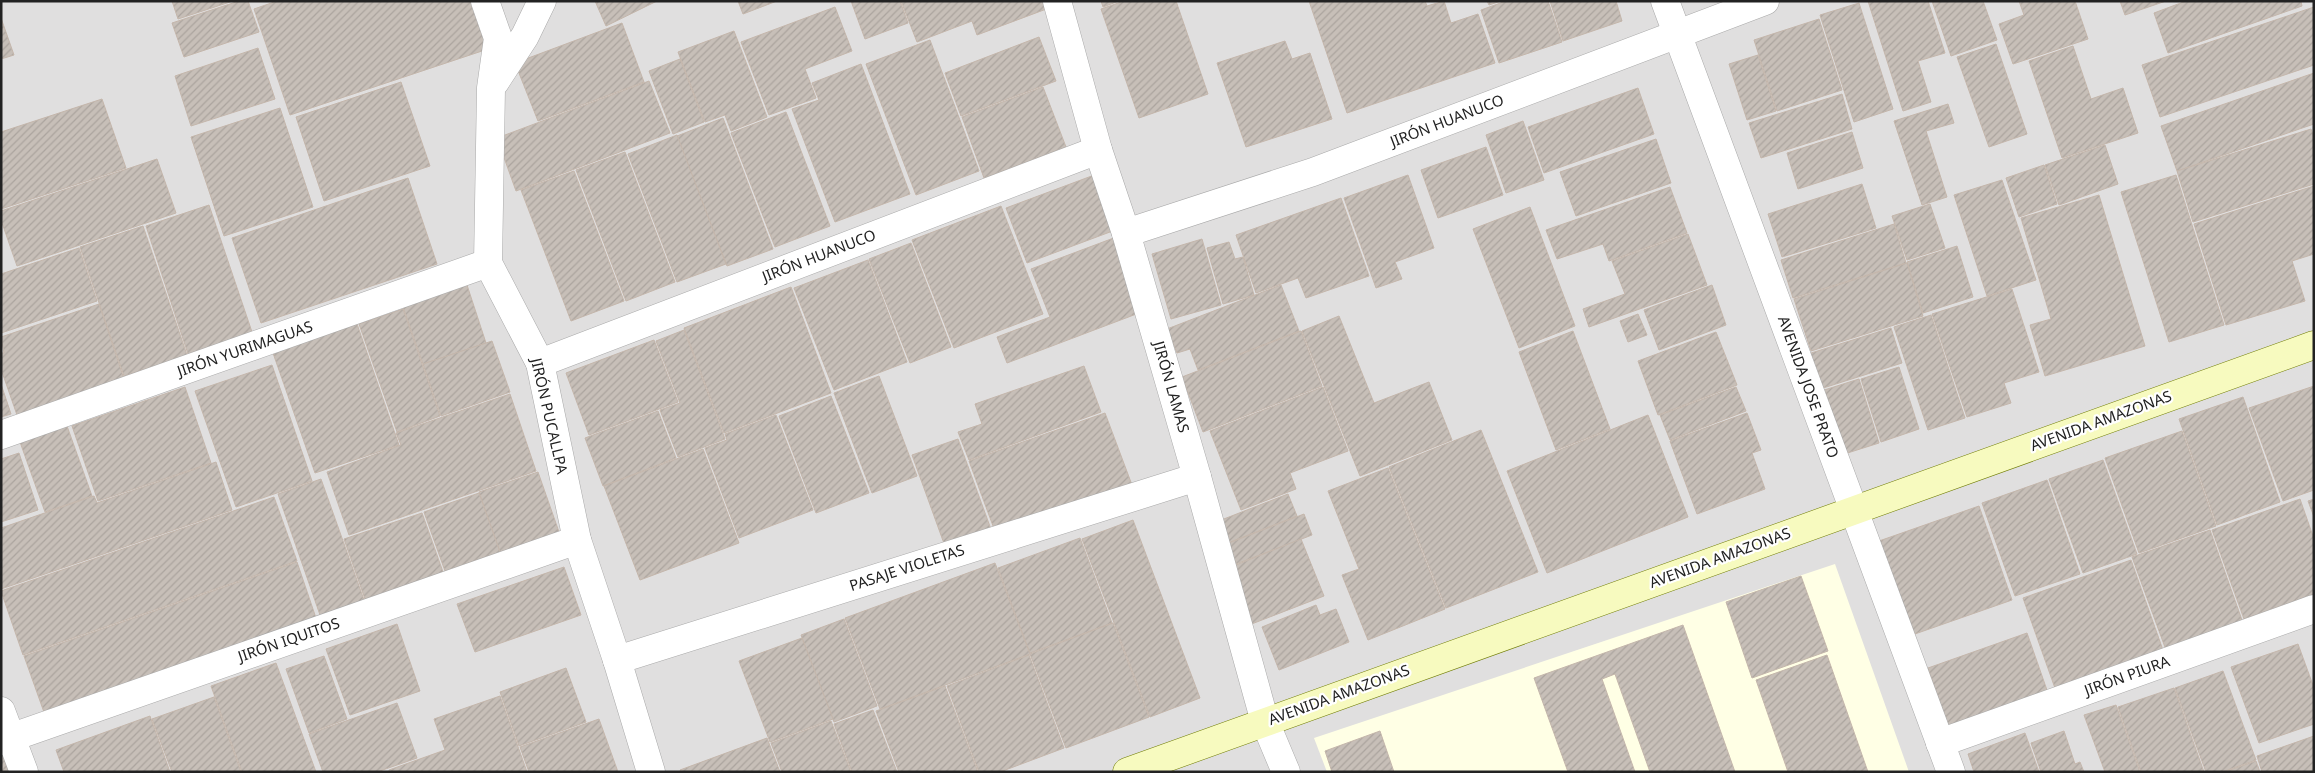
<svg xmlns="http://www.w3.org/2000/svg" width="2315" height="773" font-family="'Noto Sans',sans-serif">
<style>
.residential{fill:#e0dfdf}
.education{fill:#ffffe5}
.building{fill:url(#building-hatch);stroke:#c4b6ab}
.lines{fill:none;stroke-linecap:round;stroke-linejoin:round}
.street-casing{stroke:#a9a9a9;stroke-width:29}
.secondary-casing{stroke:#707d05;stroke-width:29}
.street{stroke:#fff;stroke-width:28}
.secondary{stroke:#f7fabf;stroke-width:28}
.labels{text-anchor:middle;stroke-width:4.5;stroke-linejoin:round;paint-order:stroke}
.street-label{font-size:15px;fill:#222;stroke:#fff}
</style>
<defs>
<pattern id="building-hatch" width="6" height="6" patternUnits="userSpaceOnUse" patternTransform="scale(1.25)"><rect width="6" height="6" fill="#c7bfb8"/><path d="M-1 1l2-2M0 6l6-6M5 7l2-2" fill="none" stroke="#aba49e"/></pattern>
</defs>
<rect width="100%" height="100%" fill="#f2efe9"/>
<rect class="residential" x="1" y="1" width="2313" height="771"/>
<polygon class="education" points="1835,564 1909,772 1327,772 1314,738"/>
<g class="building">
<polygon points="172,1 233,1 178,19"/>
<polygon points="239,1 248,1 259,32 184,57 172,23"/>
<polygon points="277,1 472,1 488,49 290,115 254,9"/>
<polygon points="595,1 657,1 606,26"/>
<polygon points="738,1 777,1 743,14"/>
<polygon points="851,1 900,1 908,23 865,39"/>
<polygon points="901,1 1047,1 1049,8 977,35 972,21 917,42"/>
<polygon points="1101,1 1119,1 1103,7"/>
<polygon points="1124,1 1176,1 1208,94 1139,118 1101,9"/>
<polygon points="1309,1 1425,1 1427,6 1444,1 1451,23 1478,14 1495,63 1347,113"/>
<polygon points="1487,1 1501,1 1489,5"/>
<polygon points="1506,1 1548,1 1562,42 1499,63 1481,10"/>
<polygon points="1550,1 1616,1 1622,21 1563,41"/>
<polygon points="1868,1 1928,1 1945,53 1918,61 1931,102 1903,111"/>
<polygon points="1932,1 1983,1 1997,40 1951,56"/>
<polygon points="2019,1 2075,1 2088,39 2013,64 1999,24 2024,15"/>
<polygon points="2120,1 2166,1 2125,15"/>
<polygon points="2186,1 2301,1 2302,6 2168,53 2154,13"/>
<polygon points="1859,3 1893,109 1854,122 1820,15"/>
<polygon points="835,7 852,51 805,69 816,98 769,115 741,42"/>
<polygon points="2314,7 2314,65 2160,117 2142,65"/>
<polygon points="1,18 14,55 1,59"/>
<polygon points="1819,19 1842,90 1777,111 1754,40"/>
<polygon points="622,23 644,82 538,121 515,63"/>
<polygon points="734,31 767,117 731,131 725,115 705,122 678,52"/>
<polygon points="1039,37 1056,81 961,116 945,73"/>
<polygon points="930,40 979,171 916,195 866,64"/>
<polygon points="1285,41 1292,59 1310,53 1332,119 1246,147 1217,63"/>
<polygon points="1996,44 2027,134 1989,147 1957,57"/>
<polygon points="2073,46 2091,99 2123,88 2138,133 2062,158 2029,61"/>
<polygon points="258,48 275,99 191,126 175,76"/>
<polygon points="1758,55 1776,111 1747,120 1729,64"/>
<polygon points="680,59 704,122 673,134 649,71"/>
<polygon points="861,64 910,194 835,222 792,109 819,100 812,83"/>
<polygon points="2314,73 2314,124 2177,171 2161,126"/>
<polygon points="649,81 670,133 516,191 497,138"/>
<polygon points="401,82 430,166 324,201 296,117"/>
<polygon points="1043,87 1066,147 984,178 962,117"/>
<polygon points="1638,88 1654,134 1544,173 1528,127"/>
<polygon points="1842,94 1852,129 1761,158 1749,123"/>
<polygon points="102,99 126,168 1,209 1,132"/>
<polygon points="1948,104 1954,123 1926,131 1947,197 1922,205 1894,121"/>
<polygon points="280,108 313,207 224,236 191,137"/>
<polygon points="786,112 830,226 775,247 731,133"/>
<polygon points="723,118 773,249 727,266 677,136"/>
<polygon points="1523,121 1544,180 1506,193 1486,135"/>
<polygon points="2311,129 2314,138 2314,184 2193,222 2177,171"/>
<polygon points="1852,132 1863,168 1798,189 1787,153"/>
<polygon points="677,135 726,264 677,282 628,154"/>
<polygon points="1656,139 1671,183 1576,216 1560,172"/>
<polygon points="2105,145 2118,184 2059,205 2045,165"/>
<polygon points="1486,147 1503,195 1438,218 1421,170"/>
<polygon points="625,152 675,282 626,301 576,170"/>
<polygon points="157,159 176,213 17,266 1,220 1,211"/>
<polygon points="2044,165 2057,204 2019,217 2006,178"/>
<polygon points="574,171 624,301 571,321 521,190"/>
<polygon points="1097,174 1118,229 1027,263 1006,208"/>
<polygon points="1408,175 1434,248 1395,262 1402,279 1376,288 1344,198"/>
<polygon points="2176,175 2224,325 2169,342 2121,192"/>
<polygon points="408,178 437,264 261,323 232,238"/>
<polygon points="2002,180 2036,280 1987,296 1954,195"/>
<polygon points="1862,184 1876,228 1782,257 1768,214"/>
<polygon points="2314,186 2314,254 2292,261 2305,301 2226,325 2194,224"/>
<polygon points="1670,187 1687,233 1609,261 1603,244 1557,259 1546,230"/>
<polygon points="2099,195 2145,346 2045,376 2030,325 2051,319 2021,218"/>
<polygon points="1341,198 1369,276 1306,298 1298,278 1256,293 1236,235"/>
<polygon points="1930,204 1945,248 1907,260 1892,216"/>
<polygon points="209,205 252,332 188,354 146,226"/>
<polygon points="1001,206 1043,314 954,348 912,240"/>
<polygon points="1530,207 1575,326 1519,348 1473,229"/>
<polygon points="1894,224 1906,263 1793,298 1781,260"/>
<polygon points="143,226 187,355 124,376 80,247"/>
<polygon points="1688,234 1707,285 1589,327 1583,309 1625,294 1612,261"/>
<polygon points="1119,236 1147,310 1007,363 997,337 1050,317 1031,269"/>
<polygon points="1202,239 1221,305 1171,319 1152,254"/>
<polygon points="1229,242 1235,259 1243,257 1254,295 1223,304 1207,248"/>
<polygon points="911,243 951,347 910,363 869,259"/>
<polygon points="1957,246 1973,297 1923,313 1907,262"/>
<polygon points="79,248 97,301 1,333 1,274"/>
<polygon points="868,260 907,362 834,390 794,288"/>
<polygon points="1907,263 1923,316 1811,351 1794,299"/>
<polygon points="467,285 486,343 423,364 403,307"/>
<polygon points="1281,285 1299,331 1198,370 1190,349 1177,353 1167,329"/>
<polygon points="1712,285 1726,325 1659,350 1644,310"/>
<polygon points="791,287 831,393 724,433 684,328"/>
<polygon points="2012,289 2039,372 2004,383 2011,403 1967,417 1932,314"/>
<polygon points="99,304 124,379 17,415 1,369 1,353 4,353 1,337"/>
<polygon points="403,309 440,416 397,432 359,324"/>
<polygon points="1638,314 1647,335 1628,342 1620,321"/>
<polygon points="1931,315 1965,418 1928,430 1894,327"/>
<polygon points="1339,316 1374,403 1429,382 1452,440 1360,476 1302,331"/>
<polygon points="357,324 399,445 315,473 273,353"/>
<polygon points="1891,328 1902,363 1820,389 1808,354"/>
<polygon points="684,330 725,439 678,457 660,410 680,403 656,341"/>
<polygon points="1301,331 1322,386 1203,432 1182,377"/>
<polygon points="1573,331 1610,429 1556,450 1519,352"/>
<polygon points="1716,332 1737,385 1658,415 1638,361"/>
<polygon points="654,340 678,402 589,435 566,373"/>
<polygon points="492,341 510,392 441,416 423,364"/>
<polygon points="272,365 312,481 236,507 195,391"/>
<polygon points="1084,366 1101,412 969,460 958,432 982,424 975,404"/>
<polygon points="1899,367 1919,429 1881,442 1861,379"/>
<polygon points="879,376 917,476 872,493 834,393"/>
<polygon points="1859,379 1879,443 1838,456 1818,392"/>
<polygon points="1,384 11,414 1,417"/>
<polygon points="2314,386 2314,490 2283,501 2249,408"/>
<polygon points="185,387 211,463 98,501 72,426"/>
<polygon points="1323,387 1348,451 1290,473 1296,489 1241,510 1210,431"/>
<polygon points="1736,387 1746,411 1670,440 1660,415"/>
<polygon points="510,394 536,471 349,535 327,472 401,445 396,433"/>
<polygon points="831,396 869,493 816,513 779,416"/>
<polygon points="2243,397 2280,502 2217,525 2179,419"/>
<polygon points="658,411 676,458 603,486 585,438"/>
<polygon points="1105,413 1132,485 996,534 969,461"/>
<polygon points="1747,413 1761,450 1752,453 1765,489 1697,514 1670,441"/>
<polygon points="776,415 813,510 739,538 705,448 727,440 725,434"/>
<polygon points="1648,415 1688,517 1547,573 1507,471"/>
<polygon points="67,426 92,496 45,512 20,442"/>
<polygon points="1481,430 1538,572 1446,608 1389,467"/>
<polygon points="2182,431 2216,526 2139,553 2105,458"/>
<polygon points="958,439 992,532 946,549 912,455"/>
<polygon points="703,449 739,543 640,580 604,486"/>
<polygon points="19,453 38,510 1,522 1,459"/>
<polygon points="2103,460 2137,554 2083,573 2049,479"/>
<polygon points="216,462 232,510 1,589 1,528 94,496 97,503"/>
<polygon points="1388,468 1445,609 1368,640 1342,575 1359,569 1328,491"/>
<polygon points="538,472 559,532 500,552 479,492"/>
<polygon points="321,479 364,600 320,615 278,494"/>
<polygon points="2047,480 2080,574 2015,596 1982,503"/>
<polygon points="479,493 500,552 445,571 424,512"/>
<polygon points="1288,494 1297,516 1220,546 1211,524"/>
<polygon points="274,497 297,561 23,655 1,591"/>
<polygon points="2300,499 2314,539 2314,594 2244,619 2212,530"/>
<polygon points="2314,499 2314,517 2308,501"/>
<polygon points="1979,506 2012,600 1912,635 1879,541"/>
<polygon points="422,513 443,572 365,599 344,539"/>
<polygon points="1304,514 1312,535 1236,564 1229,543"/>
<polygon points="1133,520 1200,698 1150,717 1082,539"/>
<polygon points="2210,530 2243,623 2166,650 2132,557"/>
<polygon points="1080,538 1112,623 1030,653 998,568"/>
<polygon points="1301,539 1324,596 1249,625 1226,569"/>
<polygon points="2131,560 2164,653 2056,691 2023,598"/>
<polygon points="297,562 317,621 45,715 24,656"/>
<polygon points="995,563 1030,654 880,709 845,618"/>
<polygon points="564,567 581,615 475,652 457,604"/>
<polygon points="1801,576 1828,651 1752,678 1726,602"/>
<polygon points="1316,605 1320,615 1336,609 1349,642 1279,670 1262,627"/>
<polygon points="844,619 877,706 834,722 801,635"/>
<polygon points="1113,623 1149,717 1066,748 1030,654"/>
<polygon points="397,624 420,691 350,715 326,649"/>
<polygon points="1683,625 1735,772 1650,772 1615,674 1602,679 1635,772 1568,772 1534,678"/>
<polygon points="2027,633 2048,693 1949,728 1928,668"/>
<polygon points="802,638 833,719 770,742 739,661"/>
<polygon points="2298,644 2314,688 2314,724 2259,743 2231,667"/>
<polygon points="1029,655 1064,748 1000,772 979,772 947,686"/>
<polygon points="1827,655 1868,772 1788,772 1756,680"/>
<polygon points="324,656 347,719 309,733 286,669"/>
<polygon points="276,663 316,772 242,772 211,686"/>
<polygon points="566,668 586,722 519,746 500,692"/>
<polygon points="2223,671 2256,760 2222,772 2206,772 2175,688"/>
<polygon points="945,686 978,772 899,772 876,711"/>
<polygon points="2174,688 2204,772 2141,772 2118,707"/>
<polygon points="500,696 527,772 389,772 389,770 445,750 434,719"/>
<polygon points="214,697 241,772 172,772 152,719"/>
<polygon points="397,703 417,758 377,772 323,772 309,734"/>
<polygon points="2116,705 2140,772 2105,772 2084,715"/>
<polygon points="873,710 897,772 852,772 834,724"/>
<polygon points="150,716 170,772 64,772 56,750"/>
<polygon points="599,719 618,772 529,772 520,747"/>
<polygon points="831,721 851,772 782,772 771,743"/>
<polygon points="1380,731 1394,772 1332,772 1325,751"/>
<polygon points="2064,731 2075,764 2080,762 2084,772 2041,772 2031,743"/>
<polygon points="2025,733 2039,772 1974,772 1968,754"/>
<polygon points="2314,736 2314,772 2262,772 2257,756"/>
<polygon points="767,738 780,772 681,772 680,770"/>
<polygon points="1,753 2,753 9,772 1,772"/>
<polygon points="2256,761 2260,772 2224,772"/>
</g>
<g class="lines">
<defs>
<g id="street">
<polyline points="485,1 498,38 491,88 488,263 540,363 577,540 617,660 651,772"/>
<polyline points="1057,1 1098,150 1126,233 1197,477 1265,722 1286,772"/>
<polyline points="1665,1 1951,772"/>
<polyline points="495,82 525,36 542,1"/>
<polyline points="1126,233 1313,172 1765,1"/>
<polyline points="540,363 1098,150"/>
<polyline points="1,435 488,263"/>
<polyline points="617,660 1197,477"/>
<polyline points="1,711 24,772"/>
<polyline points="1,741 577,540"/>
<polyline points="1940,743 2314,609"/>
</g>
<polyline id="secondary" points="1127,772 2314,345"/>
</defs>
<use href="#street" class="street-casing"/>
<use href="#secondary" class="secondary-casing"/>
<use href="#street" class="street"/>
<use href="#secondary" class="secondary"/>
</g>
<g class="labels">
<g class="street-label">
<text transform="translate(1447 121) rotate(-21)" y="5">JIRÓN HUANUCO</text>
<text transform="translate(819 256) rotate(-21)" y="5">JIRÓN HUANUCO</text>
<text transform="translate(245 349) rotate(-19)" y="5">JIRÓN YURIMAGUAS</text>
<text transform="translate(1171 387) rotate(74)" y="5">JIRÓN LAMAS</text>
<text transform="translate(1808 387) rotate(70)" y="5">AVENIDA JOSE PRATO</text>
<text transform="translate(549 416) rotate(77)" y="5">JIRÓN PUCALLPA</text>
<text transform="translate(2101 421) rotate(-20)" y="5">AVENIDA AMAZONAS</text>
<text transform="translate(1720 558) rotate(-20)" y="5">AVENIDA AMAZONAS</text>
<text transform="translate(907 568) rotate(-18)" y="5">PASAJE VIOLETAS</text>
<text transform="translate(289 640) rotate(-19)" y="5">JIRÓN IQUITOS</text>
<text transform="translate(2127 676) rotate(-20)" y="5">JIRÓN PIURA</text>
<text transform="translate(1339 695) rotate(-20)" y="5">AVENIDA AMAZONAS</text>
</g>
</g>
<rect width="2315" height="773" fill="none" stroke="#222222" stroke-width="5"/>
</svg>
